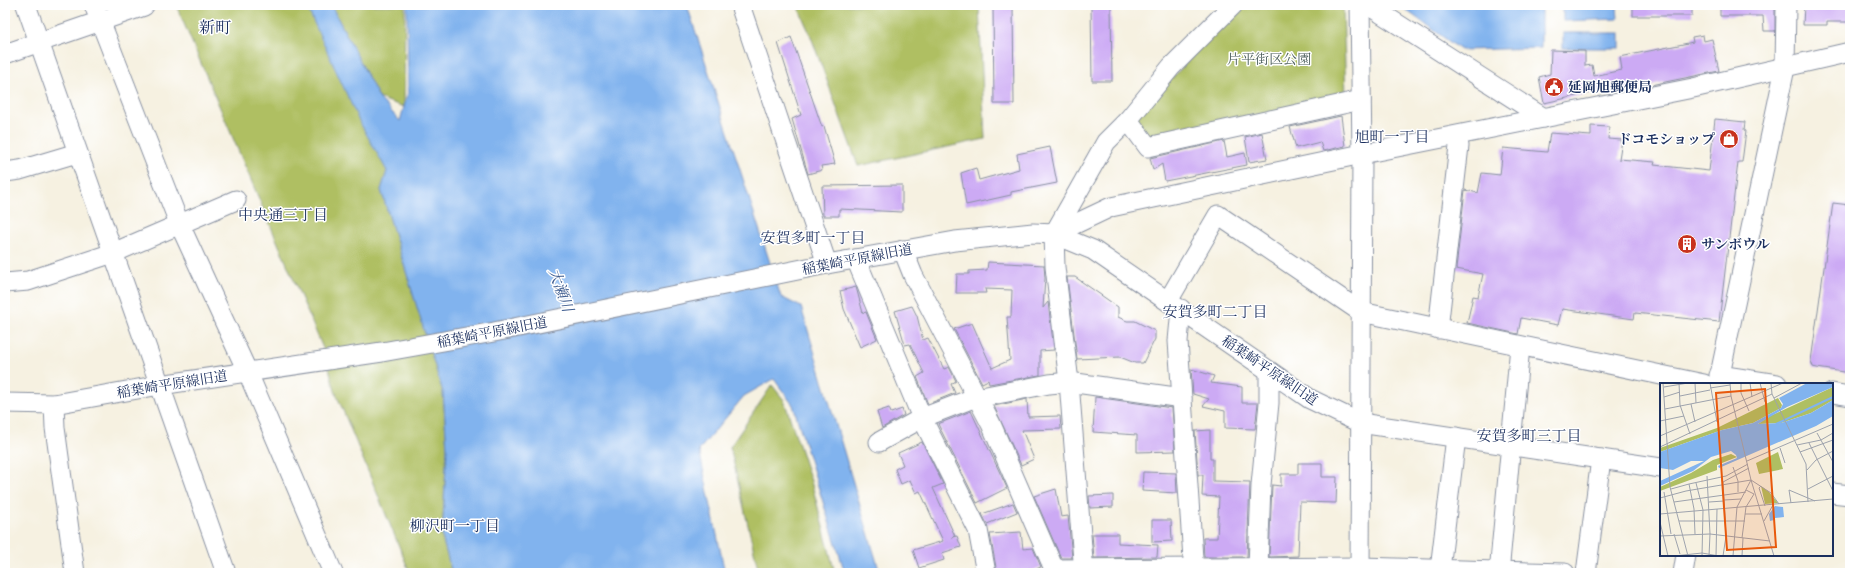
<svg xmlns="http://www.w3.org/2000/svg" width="1855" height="578" font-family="'IM FELL DW Pica','Noto Serif JP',serif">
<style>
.green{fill:#afbf62;stroke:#657760}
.water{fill:#81b3ee;stroke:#4e71a6}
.building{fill:#ccaaf4}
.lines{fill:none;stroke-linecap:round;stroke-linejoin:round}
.minor-casing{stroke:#8890a0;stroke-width:21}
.minor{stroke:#fff;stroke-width:19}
.labels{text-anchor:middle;stroke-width:3;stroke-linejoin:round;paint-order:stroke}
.park-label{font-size:14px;fill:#4f615f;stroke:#fff}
.poi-label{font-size:14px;font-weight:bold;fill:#1b2f5e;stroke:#fff;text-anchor:start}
.street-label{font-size:14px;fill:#1b2f5e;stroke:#fff}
.neighbourhood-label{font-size:15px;fill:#1b2f5e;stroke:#fff}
.water-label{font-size:15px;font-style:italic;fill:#3f5d90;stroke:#fff}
.quarter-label{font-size:16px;fill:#1b2f5e;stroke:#fff}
.inset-river{fill:none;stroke:#81b3ee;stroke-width:2}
.inset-road{fill:none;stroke:#9ea3ad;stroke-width:1}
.view{fill:#e8590c;fill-opacity:0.15;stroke:#e8590c;stroke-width:2}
.inset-edge{fill:none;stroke:#1b2f5e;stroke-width:2}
</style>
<rect width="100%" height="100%" fill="#fff"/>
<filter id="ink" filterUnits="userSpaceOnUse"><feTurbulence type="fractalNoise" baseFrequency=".025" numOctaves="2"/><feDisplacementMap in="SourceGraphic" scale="8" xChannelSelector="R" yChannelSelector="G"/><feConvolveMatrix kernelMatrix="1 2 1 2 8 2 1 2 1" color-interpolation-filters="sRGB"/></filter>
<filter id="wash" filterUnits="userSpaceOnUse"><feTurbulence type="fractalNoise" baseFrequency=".012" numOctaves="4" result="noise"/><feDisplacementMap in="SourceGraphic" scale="16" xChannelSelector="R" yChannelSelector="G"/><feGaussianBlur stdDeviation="0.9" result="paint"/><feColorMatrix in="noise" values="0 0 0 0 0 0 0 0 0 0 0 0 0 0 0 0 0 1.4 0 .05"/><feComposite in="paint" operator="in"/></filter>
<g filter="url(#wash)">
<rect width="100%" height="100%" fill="#f6f1e1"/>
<g class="green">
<polygon points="176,5 308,5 387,171 381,190 443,392 447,449 442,537 452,573 410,573 335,391 325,353"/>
<polygon points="331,5 405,5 404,107 379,98"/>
<polygon points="797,5 979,5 985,139 858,166 810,34"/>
<polygon points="1248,5 1343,5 1346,97 1148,143 1133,121 1209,38"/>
<polygon points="772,385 784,400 811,481 835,573 759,573 730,447"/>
</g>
<g class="water">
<polygon points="306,5 331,5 379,98 400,121 408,92 407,5 687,5 781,297 801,307 880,573 845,573 793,405 774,379 744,396 699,450 725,573 452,573 442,537 447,449 443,392 381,190 387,171 358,119"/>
<polygon points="1399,5 1541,5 1541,48 1461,50"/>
<polygon points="1617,6 1618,19 1563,21 1563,7"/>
<rect x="1563" y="33" width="57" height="15"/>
</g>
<g id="blocks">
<g class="building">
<polygon points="993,5 1013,5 1014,104 994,104"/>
<polygon points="1091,5 1111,5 1112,81 1092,81"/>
<rect x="1633" y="5" width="59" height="11"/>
<polygon points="1720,5 1773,5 1775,6 1775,31 1764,31 1763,16 1720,16"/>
<polygon points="1804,5 1850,5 1850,22 1827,22 1827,25 1803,25"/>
<polygon points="1703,35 1704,41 1712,39 1719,71 1626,90 1626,89 1613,91 1613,88 1544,103 1539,77 1550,74 1551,50 1585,51 1585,66 1592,65 1594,76 1622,70 1620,57 1693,42 1692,37"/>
<polygon points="791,37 822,127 824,126 835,164 821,166 822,170 808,174 792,119 801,115 778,43"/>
<polygon points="1341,116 1345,146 1323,151 1320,142 1296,148 1290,127"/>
<polygon points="1715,119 1745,122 1744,130 1746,131 1742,162 1738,162 1719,322 1635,313 1634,319 1562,309 1558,325 1521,318 1518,334 1467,323 1473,296 1478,297 1483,274 1456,269 1465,190 1478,193 1482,173 1500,175 1503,148 1547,152 1550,133 1591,136 1591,126 1609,127 1608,139 1622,140 1619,159 1655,162 1654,165 1709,171"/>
<polygon points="1262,133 1267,159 1249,162 1245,137"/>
<polygon points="1224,141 1227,157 1245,153 1247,165 1165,181 1162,164 1153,170 1150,158"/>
<polygon points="1050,147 1057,183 1011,192 1011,195 966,205 961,173 976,168 979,180 1019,169 1017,154"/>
<polygon points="902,185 902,212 839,209 839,216 823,216 822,186"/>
<polygon points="1833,203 1850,205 1850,373 1817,368 1813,367 1811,361"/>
<polygon points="988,262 1044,265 1045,278 1043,308 1048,302 1054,350 1040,351 1040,375 989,384 988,380 982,383 954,329 972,323 992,368 1010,360 1007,317 1011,317 1012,290 985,289 986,293 956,293 957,274 969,274 969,271 987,270"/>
<polygon points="1067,277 1075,277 1118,307 1118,317 1127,321 1135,321 1155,331 1155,339 1143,363 1135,363 1120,357 1077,359"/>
<polygon points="856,287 863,313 866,312 877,339 860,347 844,309 840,291"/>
<polygon points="912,306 917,316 923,340 928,338 944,369 949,367 956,381 951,384 955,393 928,404 917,377 924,373 910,344 905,345 895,311"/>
<polygon points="1191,369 1214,376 1211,383 1242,387 1242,403 1258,403 1255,429 1225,428 1225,411 1203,406 1209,399 1193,394"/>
<polygon points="1095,397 1172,408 1175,451 1137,452 1137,435 1093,432"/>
<polygon points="1027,399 1028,417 1060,416 1061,429 1022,430 1034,459 1021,465 994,406"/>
<polygon points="889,408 891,413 902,409 904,415 882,428 877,412"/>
<polygon points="971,411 1007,488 977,503 938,424"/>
<polygon points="1210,430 1210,459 1213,459 1213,481 1250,482 1247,557 1204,557 1203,538 1217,538 1219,497 1202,496 1203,475 1198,475 1195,431"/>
<polygon points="922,442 943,484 933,488 955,536 952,537 957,536 961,547 942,553 944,560 919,568 913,550 943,541 920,491 916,493 910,480 901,484 895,469 903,465 898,453"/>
<polygon points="1298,463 1322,463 1322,477 1337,477 1336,503 1300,502 1298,556 1269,557 1272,485 1281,486 1281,474 1298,474"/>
<polygon points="1143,472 1176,473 1177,493 1142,491"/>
<polygon points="1056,489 1061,517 1068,516 1072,558 1061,558 1034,496"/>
<polygon points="1113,495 1113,507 1090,508 1089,496"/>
<polygon points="1013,503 1017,512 987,524 982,514"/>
<polygon points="1152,520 1171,520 1172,541 1152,542"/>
<polygon points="1021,532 1023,549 1033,548 1041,567 1027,573 997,573 990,534"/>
<polygon points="1092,534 1118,534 1118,543 1158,545 1157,557 1094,558"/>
</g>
</g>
</g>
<g filter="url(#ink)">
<use href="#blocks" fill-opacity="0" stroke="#8890a0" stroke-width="1"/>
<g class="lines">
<defs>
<g id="minor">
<polyline points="26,5 226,573"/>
<polyline points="94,5 179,223 248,373 333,573"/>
<polyline points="740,5 827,264"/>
<polyline points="1360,5 1362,154 1360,573"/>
<polyline points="1368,5 1544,118"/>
<polyline points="5,54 144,6"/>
<polyline points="1128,120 1148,147 1361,100"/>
<polyline points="5,172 20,170 77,153"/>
<polyline points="1054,234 1111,207 1362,154 1693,88 1850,52"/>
<polyline points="903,250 913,275 991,424 1054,569 1361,567 1565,573"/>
<polyline points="856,259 922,418 978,530 986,573"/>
<polyline points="5,283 28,281 113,253 236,200"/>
<polyline points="1168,301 1218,215 1361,312 1704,384"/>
<polyline points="1181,309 1178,341 1194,573"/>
<polyline points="1438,329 1459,146 1457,136"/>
<polyline points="1719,375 1777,384"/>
<polyline points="1718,384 1785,68 1786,5"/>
<polyline points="1832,393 1850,396"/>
<polyline points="5,403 54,404 160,385 382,352 494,332 827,264 955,241 1033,233 1054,234 1093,250 1310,399 1360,423 1661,468"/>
<polyline points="54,404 55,428 75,573"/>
<polyline points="879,442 922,418 971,399 1049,384 1069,382 1182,398"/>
<polyline points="1832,493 1850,495"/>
<polyline points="1258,567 1261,485 1269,403 1269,371"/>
<polyline points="1440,569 1456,437"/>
<polyline points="1084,573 1069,382 1055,267 1054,234 1106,142 1128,120 1171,67 1233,5"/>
<polyline points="1499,573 1520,346"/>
<polyline points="1586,573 1601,459"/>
<polyline points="1683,573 1686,555"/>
</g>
</defs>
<use href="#minor" class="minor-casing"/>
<use href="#minor" class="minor"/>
</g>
</g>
<defs>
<symbol id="civic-disc" viewBox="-11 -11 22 22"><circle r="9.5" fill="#c8321e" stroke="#fff"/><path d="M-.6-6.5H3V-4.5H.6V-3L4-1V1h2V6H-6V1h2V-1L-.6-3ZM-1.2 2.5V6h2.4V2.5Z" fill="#fff"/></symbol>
<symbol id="shop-disc" viewBox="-11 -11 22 22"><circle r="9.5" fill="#c8321e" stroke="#fff"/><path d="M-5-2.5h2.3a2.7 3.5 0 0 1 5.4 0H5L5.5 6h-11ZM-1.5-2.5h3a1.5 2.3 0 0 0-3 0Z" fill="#fff"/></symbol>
<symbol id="building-disc" viewBox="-11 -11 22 22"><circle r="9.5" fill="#c8321e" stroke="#fff"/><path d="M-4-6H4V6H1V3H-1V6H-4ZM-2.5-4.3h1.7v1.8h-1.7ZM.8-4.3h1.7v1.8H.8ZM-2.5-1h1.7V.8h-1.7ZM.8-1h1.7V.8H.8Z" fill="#fff"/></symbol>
</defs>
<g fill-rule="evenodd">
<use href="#civic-disc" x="1543" y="76" width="22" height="22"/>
<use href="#shop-disc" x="1718" y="128" width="22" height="22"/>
<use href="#building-disc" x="1676" y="233" width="22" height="22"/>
</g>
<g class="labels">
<g class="park-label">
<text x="1269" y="64">片平街区公園</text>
</g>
<g class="poi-label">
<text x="1568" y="92">延岡旭郵便局</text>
<text x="1715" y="144" text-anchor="end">ドコモショップ</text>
<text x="1701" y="249">サンボウル</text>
</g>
<g class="street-label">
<text transform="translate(857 259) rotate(-11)" y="5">稲葉崎平原線旧道</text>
<text transform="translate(492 332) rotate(-11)" y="5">稲葉崎平原線旧道</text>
<text transform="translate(1270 370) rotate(34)" y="5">稲葉崎平原線旧道</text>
<text transform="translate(172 384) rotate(-9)" y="5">稲葉崎平原線旧道</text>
</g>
<g class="neighbourhood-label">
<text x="1392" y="142">旭町一丁目</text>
<text x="283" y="220">中央通三丁目</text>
<text x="813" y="243">安賀多町一丁目</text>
<text x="1215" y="317">安賀多町二丁目</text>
<text x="1529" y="441">安賀多町三丁目</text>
<text x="455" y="531">柳沢町一丁目</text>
</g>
<g class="water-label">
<text transform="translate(561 290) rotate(70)" y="5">大瀬川</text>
</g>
<g class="quarter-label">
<text x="215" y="33">新町</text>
</g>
</g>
<g transform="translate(1660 383)">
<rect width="173" height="173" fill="#f6f1e1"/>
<path d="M173 4V17L151 30 121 40 98 41 108 34ZM118 15 122 22 121 25 93 40 62 47 0 69V65L57 45ZM118 69 123 86 99 91 96 80ZM71 71 77 74 57 82V87L0 108V104L31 90 53 77ZM101 103 109 109 118 120 105 121Z" fill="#afbf62"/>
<path d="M147 0H173V4L127 24 98 41 121 40 151 30 173 17V33L156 43 59 85 58 83 77 75 76 72 71 68 51 74 33 88 0 103V98L44 78H31L13 87 0 85V69L62 47 93 40 121 25 123 21 119 15ZM115 123 123 124 124 134 115 135V129L114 137 110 138 109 131Z" fill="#81b3ee"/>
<path class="inset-river" d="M116 41 173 14"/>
<path class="inset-road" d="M3 0 10 104 28 173M19 0 20 22 30 51M35 0 36 20M50 0 57 39M70 0 71 13 91 97 77 124 73 173M81 0V10L89 28M90 0 92 14M100 0 105 19M111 0 112 11 146 81 148 119M4 4 28 0M50 5 70 2M20 13 50 7M4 14 20 9M114 15 142 0M31 21 35 39M5 26 71 13M0 38 24 33M157 50 173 79M0 53 123 0M149 60 173 108M137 62 161 57 173 50M0 64 112 11M120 65 125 80M140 69 173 57M87 78 173 41M73 84 78 98V109M147 87 156 77 173 68M47 93 50 151M91 97 114 173M36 100 43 127M101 103 99 105 105 123M11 106 29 101M148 106 173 93M4 109 11 151M0 115 26 108 91 97 111 110 119 121M64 117 81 116M14 119 86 109M49 119 64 118M131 120 129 107 155 118M0 131 173 116M85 131H102M19 138H85M104 138 113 122M0 139 8 173M14 151 20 171M35 151 34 126 29 101 66 93 88 81M0 153 50 151 110 158M82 155 86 124 94 111 86 107M14 173 42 170 59 173M42 173 43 127M49 173 50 151M56 173 57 126M63 173 66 153 63 99 89 85M82 173 83 155"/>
<path class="view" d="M105 6 116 164 67 167 56 10Z"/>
<rect width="173" height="173" class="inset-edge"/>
</g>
<rect width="1855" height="578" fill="none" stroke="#fff" stroke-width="20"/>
</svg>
